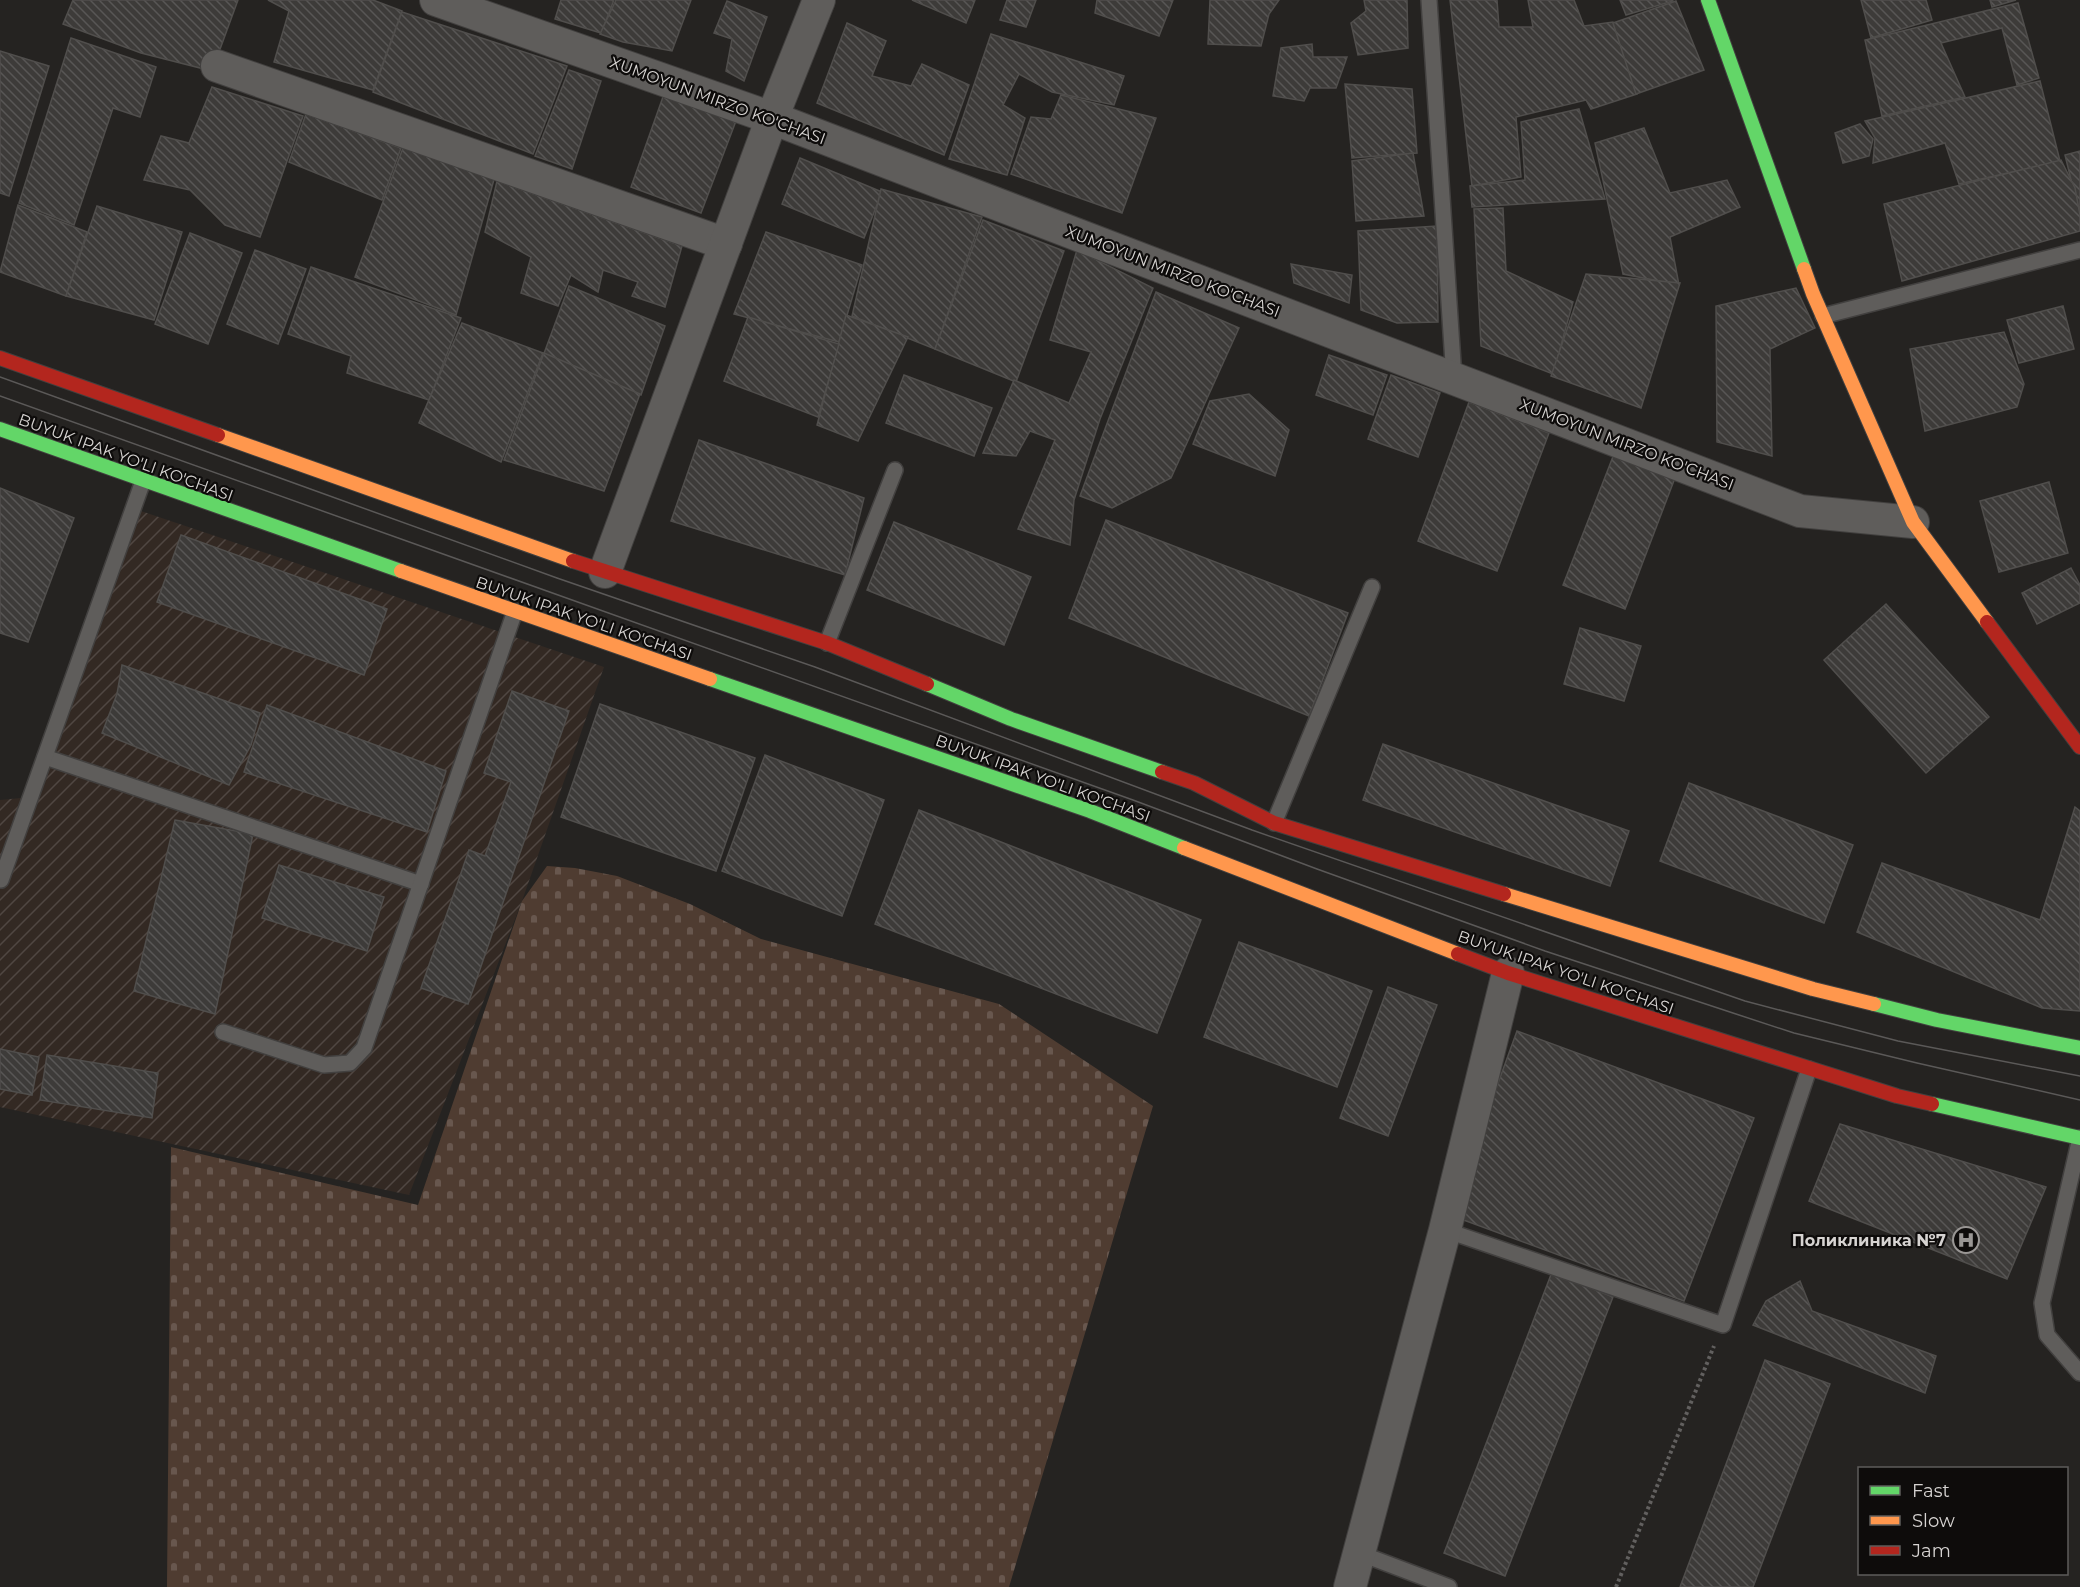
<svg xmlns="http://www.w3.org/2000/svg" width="2080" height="1587" font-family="Montserrat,sans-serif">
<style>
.industrial{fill:url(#industrial-furrows)}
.cemetery{fill:url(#cemetery-stones)}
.building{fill:url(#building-back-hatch);stroke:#504e4c;stroke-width:1.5}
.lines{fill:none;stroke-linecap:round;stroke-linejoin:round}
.lane-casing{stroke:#42403f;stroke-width:18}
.street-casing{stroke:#42403f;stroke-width:34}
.fast-casing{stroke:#42403f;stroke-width:16}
.slow-casing{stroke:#42403f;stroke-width:16}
.jam-casing{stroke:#42403f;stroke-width:16}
.path{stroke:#62605f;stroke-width:4;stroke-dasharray:3 3;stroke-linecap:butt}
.lane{stroke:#5f5d5b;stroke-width:15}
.street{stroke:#5f5d5b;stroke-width:32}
.fast{stroke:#63d668;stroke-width:14}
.slow{stroke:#ff974d;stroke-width:14}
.jam{stroke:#b3261e;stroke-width:14}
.tram{stroke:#5b5958;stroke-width:1.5}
.labels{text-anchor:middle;stroke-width:4.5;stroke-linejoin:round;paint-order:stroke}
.street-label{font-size:16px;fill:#d7d4d2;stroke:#0e0c0b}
.poi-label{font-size:16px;font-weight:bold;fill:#d7d4d2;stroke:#0e0c0b;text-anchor:end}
</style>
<defs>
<pattern id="industrial-furrows" width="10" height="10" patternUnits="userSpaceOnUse" patternTransform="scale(1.5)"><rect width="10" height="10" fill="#332923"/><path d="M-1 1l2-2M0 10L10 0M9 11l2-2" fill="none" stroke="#504742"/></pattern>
<pattern id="cemetery-stones" width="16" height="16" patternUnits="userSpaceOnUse" patternTransform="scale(1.5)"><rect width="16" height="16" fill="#4f3c31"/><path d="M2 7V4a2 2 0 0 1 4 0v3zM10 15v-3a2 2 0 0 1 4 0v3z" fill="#68574e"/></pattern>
<pattern id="building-back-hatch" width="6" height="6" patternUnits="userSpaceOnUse" patternTransform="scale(1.5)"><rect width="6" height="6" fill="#3d3b39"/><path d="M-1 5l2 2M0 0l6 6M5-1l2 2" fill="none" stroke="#585655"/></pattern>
</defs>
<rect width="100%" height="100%" fill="#252321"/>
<polygon class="industrial" points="138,510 604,667 522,901 409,1195 0,1107 0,800 21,798"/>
<polygon class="cemetery" points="547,866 575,868 617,876 690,904 761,939 999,1004 1153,1106 1009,1587 167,1587 171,1147 418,1205 522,901"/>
<g class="building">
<polygon points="73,0 238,0 212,71 141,53 63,24"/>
<polygon points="268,0 373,0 402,11 373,90 274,62 289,11"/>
<polygon points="561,0 614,0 601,33 555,19"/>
<polygon points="616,0 691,0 672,51 623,42 600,34"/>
<polygon points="912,0 975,0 966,23"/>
<polygon points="1007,0 1036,0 1026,27 1000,20"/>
<polygon points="1097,0 1173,0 1159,36 1095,13"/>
<polygon points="1210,0 1279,0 1269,14 1261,46 1208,44"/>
<polygon points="1364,0 1407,0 1408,48 1358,55 1351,23 1366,11"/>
<polygon points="1450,0 1497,0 1499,27 1533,27 1528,0 1574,0 1584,26 1613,22 1637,94 1591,109 1586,100 1516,117 1521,177 1472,186"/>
<polygon points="1620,0 1672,0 1673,1 1626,15"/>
<polygon points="1861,0 1926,0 1932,20 1871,38"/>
<polygon points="1990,0 2016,0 1992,7"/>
<polygon points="727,1 767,17 744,81 726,71 732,39 714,33"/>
<polygon points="1676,1 1704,70 1636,94 1613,23"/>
<polygon points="2018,3 2039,78 2017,85 2002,28 1941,43 1965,97 1882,116 1865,40"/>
<polygon points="402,12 567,66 533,154 373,92"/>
<polygon points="847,23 886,41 872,76 911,86 922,64 969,85 944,155 817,103"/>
<polygon points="991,34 1124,76 1114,105 1052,92 1019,74 1003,105 1025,118 1007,175 949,159"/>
<polygon points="71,38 156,67 140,117 113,108 74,225 19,203"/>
<polygon points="1312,44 1313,57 1347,57 1336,88 1310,88 1304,101 1273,96 1281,48"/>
<polygon points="0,51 49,66 9,196 0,193"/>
<polygon points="569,70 601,81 572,169 535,156"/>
<polygon points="2040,81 2060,161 1959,184 1945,143 1873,163 1875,138 1865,121"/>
<polygon points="1345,84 1412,89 1417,153 1352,158"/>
<polygon points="212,87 303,116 260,237 225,225 190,190 144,180 161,136 189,143"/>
<polygon points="664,94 736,121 701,213 631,187"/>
<polygon points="1061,95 1156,118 1122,213 1011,174 1031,117 1051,119"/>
<polygon points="1579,109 1605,199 1472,207 1470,186 1525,180 1521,122"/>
<polygon points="306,114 401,148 382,200 289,162"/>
<polygon points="1860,124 1873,139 1869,156 1843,163 1835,133"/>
<polygon points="1644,128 1670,193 1727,180 1740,207 1670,237 1679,285 1623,274 1595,143"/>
<polygon points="403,148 495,176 456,315 355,277"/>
<polygon points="2080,151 2080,217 2065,155"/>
<polygon points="1413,153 1424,216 1356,221 1352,161"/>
<polygon points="800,158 882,192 864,238 782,204"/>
<polygon points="2061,160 2075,188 2080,215 2080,231 1902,281 1884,204"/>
<polygon points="497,181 682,246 665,307 632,296 638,282 603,270 598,292 571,275 558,306 521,293 531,257 485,232"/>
<polygon points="881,189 982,217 935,349 852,316"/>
<polygon points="18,205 87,232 66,296 0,272"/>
<polygon points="97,206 182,232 154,320 66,296"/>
<polygon points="1503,208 1506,271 1573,302 1553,374 1481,346 1474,209"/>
<polygon points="983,220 1064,251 1016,382 935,349"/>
<polygon points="1437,226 1438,322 1397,323 1361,310 1358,231"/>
<polygon points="766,232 862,265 839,342 734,314"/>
<polygon points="190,233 242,253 208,344 155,324"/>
<polygon points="255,250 306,269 278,344 227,324"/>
<polygon points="1077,250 1153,288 1100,419 1074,500 1070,545 1018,529 1055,440 1030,431 1016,456 983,453 1014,380 1069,403 1091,352 1050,340"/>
<polygon points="1291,264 1352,275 1349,303 1294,283"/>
<polygon points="311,267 461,318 429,400 347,373 351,356 288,334"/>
<polygon points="1586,274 1680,283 1641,408 1551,376"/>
<polygon points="569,286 665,326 641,395 543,356"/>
<polygon points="1796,288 1815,328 1770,349 1772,456 1717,442 1716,306"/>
<polygon points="1156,292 1239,328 1171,478 1112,508 1080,496"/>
<polygon points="2063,306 2074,349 2019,363 2007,320"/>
<polygon points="846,315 908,337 858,441 817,425"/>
<polygon points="748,317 839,344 818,417 724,381"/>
<polygon points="462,323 543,353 501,462 419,423"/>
<polygon points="2004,332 2024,384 2017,407 1925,431 1910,349"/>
<polygon points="544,353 640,394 604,491 504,460"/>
<polygon points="1329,355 1387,375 1373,415 1316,395"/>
<polygon points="904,375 992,408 974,456 886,423"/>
<polygon points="1391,375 1440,393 1418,457 1368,439"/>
<polygon points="1249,394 1289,430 1275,476 1193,444 1210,401"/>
<polygon points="1469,402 1549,433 1497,571 1418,541"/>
<polygon points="699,440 864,498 845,575 671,521"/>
<polygon points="1614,454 1675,478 1625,609 1563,585"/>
<polygon points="2049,482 2068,553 1999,572 1980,501"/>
<polygon points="0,488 74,518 28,642 0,633"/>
<polygon points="1106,520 1348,613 1309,716 1069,618"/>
<polygon points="894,522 1031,577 1004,645 867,590"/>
<polygon points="181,535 387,609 364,675 157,602"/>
<polygon points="2071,568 2080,585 2080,603 2037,624 2022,593"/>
<polygon points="1886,604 1989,717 1926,773 1824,660"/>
<polygon points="1580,628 1641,646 1624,701 1564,684"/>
<polygon points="122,665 260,713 251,745 229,785 102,733 117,694"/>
<polygon points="512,691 569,711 468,1004 421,988 469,850 485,856 511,782 484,773"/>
<polygon points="600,704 755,758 716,871 561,817"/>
<polygon points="267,705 446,771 427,832 244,772"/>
<polygon points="1383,744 1629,831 1610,886 1363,800"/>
<polygon points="765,755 884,800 842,916 722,871"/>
<polygon points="1689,783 1853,845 1824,923 1660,861"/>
<polygon points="2075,807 2080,811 2080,1011 2042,1008 1857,932 1882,863 2040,920"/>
<polygon points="919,810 1201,920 1157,1033 875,924"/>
<polygon points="175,820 253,834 215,1014 134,991"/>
<polygon points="279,865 384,897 367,951 262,918"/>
<polygon points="1239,942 1372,991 1337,1087 1204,1037"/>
<polygon points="1388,987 1437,1005 1388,1136 1340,1118"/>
<polygon points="1517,1031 1754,1118 1684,1301 1450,1215"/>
<polygon points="0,1049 39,1057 32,1095 0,1089"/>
<polygon points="47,1055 158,1073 152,1118 40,1100"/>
<polygon points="1840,1124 2046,1187 2007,1279 1809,1201"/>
<polygon points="1552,1272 1613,1297 1505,1576 1444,1553"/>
<polygon points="1800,1281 1812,1311 1936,1356 1925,1393 1753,1325 1766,1301"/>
<polygon points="1765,1360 1830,1384 1753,1587 1680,1587"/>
</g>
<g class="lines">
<defs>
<g id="lane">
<polyline points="1429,0 1454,378"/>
<polyline points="1823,316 2080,250"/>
<polyline points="827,643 895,470"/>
<polyline points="45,757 421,884"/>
<polyline points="1274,823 1372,587"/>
<polyline points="1,880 143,481"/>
<polyline points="223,1032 324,1065 350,1063 364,1048 515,611"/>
<polyline points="2080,1138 2042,1303 2047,1335 2080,1373"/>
<polyline points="1445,1230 1723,1325 1809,1069"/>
<polyline points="1359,1553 1449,1587"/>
</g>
<g id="street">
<polyline points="436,0 772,118 1800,511 1913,522"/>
<polyline points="217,66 726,244"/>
<polyline points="605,572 772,118 819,0"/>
<polyline points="1350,1587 1445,1230 1508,973"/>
</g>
<g id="fast">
<polyline points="1708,0 1804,269"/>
<polyline points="0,429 401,571"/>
<polyline points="710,679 1090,811 1184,848"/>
<polyline points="927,684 1011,719 1162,772"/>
<polyline points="1874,1004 1937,1020 2080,1048"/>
<polyline points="1932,1104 2080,1138"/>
</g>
<g id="slow">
<polyline points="1804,269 1813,294 1913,522 1987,622"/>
<polyline points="218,435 573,561"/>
<polyline points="401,571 710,679"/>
<polyline points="1184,848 1458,954"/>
<polyline points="1504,894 1813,989 1874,1004"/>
</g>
<g id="jam">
<polyline points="0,358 218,435"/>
<polyline points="573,561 827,643 927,684"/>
<polyline points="1987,622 2080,747"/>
<polyline points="1162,772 1194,783 1274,823 1504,894"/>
<polyline points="1458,954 1508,973 1897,1096 1932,1104"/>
</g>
</defs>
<use href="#lane" class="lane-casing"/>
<use href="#street" class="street-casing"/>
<use href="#fast" class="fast-casing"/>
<use href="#slow" class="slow-casing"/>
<use href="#jam" class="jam-casing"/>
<polyline class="path" points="1616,1587 1714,1346"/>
<use href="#lane" class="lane"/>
<use href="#street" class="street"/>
<use href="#fast" class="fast"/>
<use href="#slow" class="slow"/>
<use href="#jam" class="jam"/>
<g class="tram">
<polyline points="0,377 557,578 815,667 1252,830 1745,1001 1898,1041 2080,1076"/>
<polyline points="0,396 1133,800 1317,869 1545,951 1739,1015 1794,1033 1917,1063 2080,1100"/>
</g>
</g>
<defs>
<symbol id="hospital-ring" viewBox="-11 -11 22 22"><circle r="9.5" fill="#0e0c0b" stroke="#999694" stroke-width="1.5"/><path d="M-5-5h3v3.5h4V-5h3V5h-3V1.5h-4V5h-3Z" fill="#999694"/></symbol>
</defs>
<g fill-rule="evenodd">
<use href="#hospital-ring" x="1951" y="1225" width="30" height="30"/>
</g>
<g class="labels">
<g class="street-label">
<text transform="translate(718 100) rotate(20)" y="6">XUMOYUN MIRZO KO'CHASI</text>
<text transform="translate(1173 271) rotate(21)" y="6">XUMOYUN MIRZO KO'CHASI</text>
<text transform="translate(1627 444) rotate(21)" y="6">XUMOYUN MIRZO KO'CHASI</text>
<text transform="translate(126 457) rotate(20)" y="6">BUYUK IPAK YO'LI KO'CHASI</text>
<text transform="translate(584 618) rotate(19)" y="6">BUYUK IPAK YO'LI KO'CHASI</text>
<text transform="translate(1043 778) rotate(20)" y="6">BUYUK IPAK YO'LI KO'CHASI</text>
<text transform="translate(1566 972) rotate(19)" y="6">BUYUK IPAK YO'LI KO'CHASI</text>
</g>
<g class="poi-label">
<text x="1946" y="1246">Поликлиника №7</text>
</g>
</g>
<rect x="1858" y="1467" width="210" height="108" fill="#0e0c0b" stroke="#5e5c5b" stroke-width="1.5"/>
<rect x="1870" y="1486" width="30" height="9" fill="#63d668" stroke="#5e5c5b" stroke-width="1.5"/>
<text x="1912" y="1497" font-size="18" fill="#d7d4d2">Fast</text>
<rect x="1870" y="1516" width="30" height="9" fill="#ff974d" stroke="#5e5c5b" stroke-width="1.5"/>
<text x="1912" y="1527" font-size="18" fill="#d7d4d2">Slow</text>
<rect x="1870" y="1546" width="30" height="9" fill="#b3261e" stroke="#5e5c5b" stroke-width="1.5"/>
<text x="1912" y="1557" font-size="18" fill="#d7d4d2">Jam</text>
</svg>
